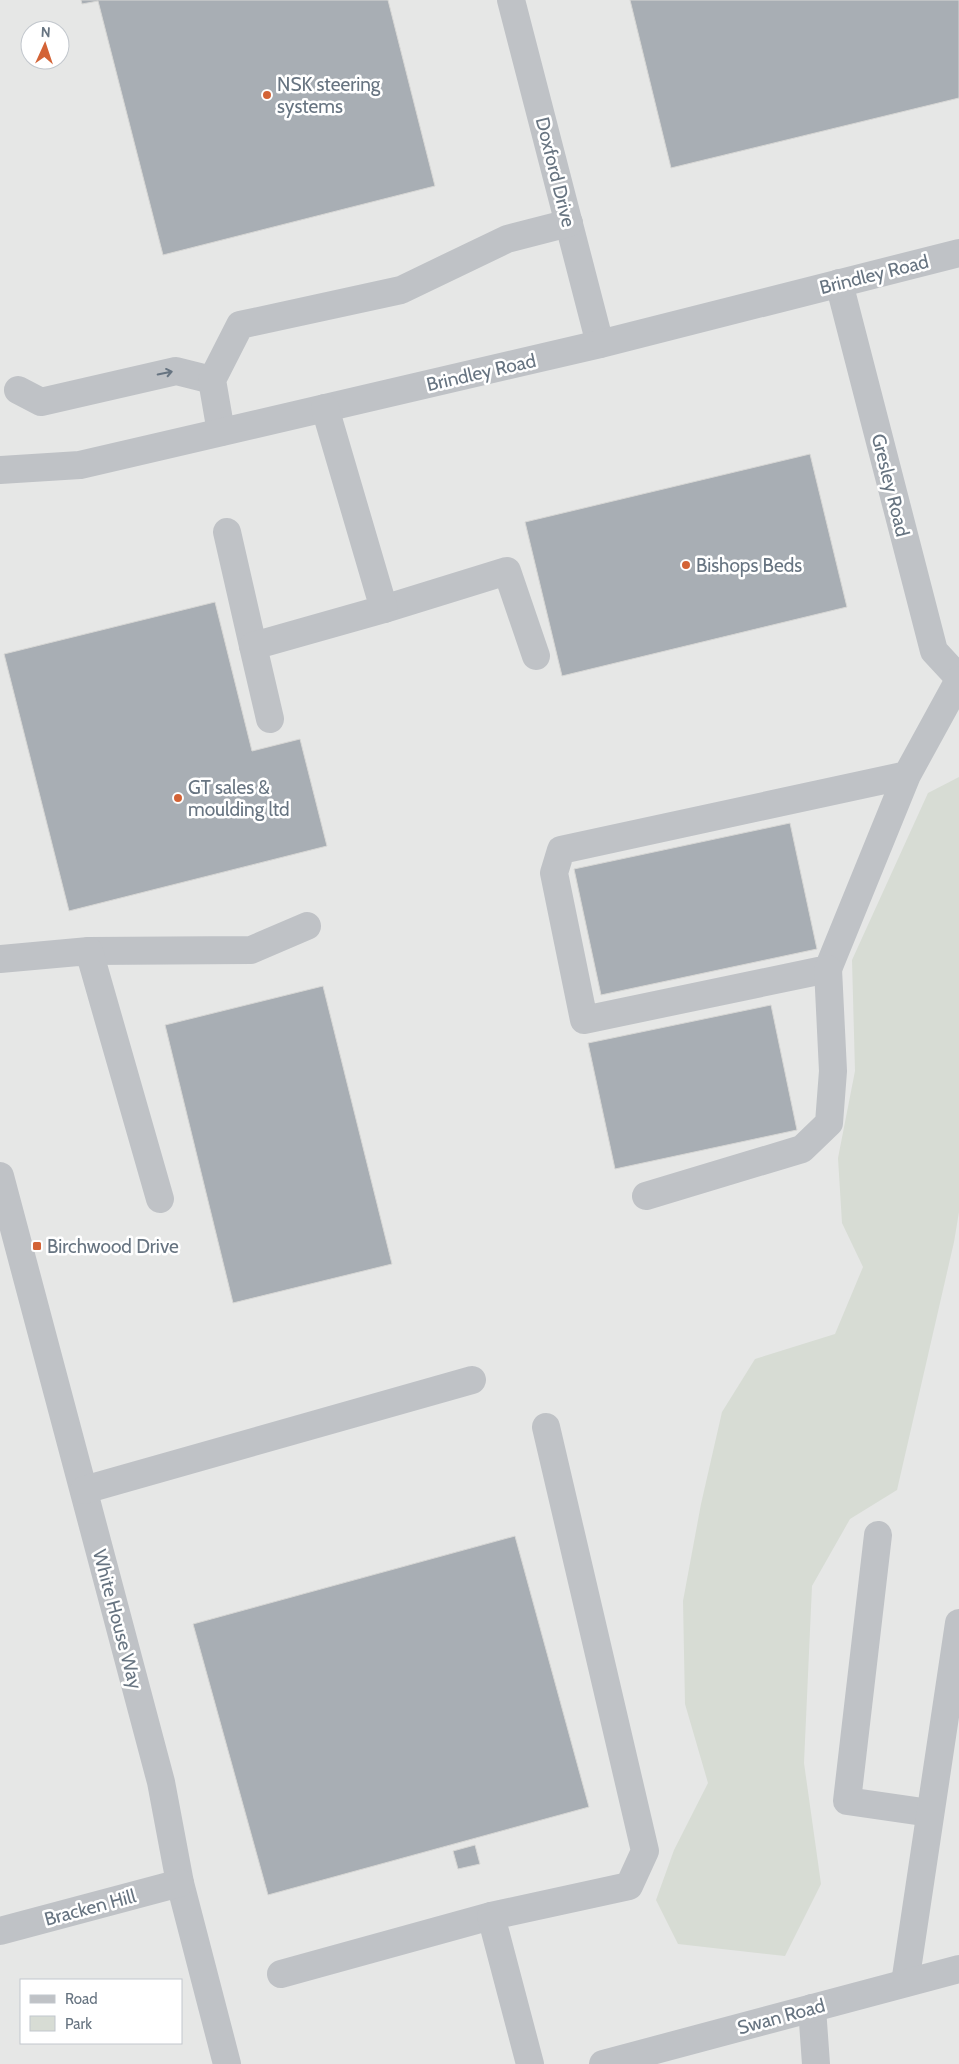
<svg xmlns="http://www.w3.org/2000/svg" width="959" height="2064" font-family="Cabin,sans-serif">
<style>
.built{fill:#e6e7e6;fill-rule:evenodd}
.green{fill:#d7dcd4}
.building{fill:#a8aeb4;stroke:#d7d7d5}
.lines{fill:none;stroke-linecap:round;stroke-linejoin:round}
.minor{stroke:#bfc2c6;stroke-width:28}
.oneway{stroke:#677481}
.poi-dot{fill:#d36336;stroke:#fff;stroke-width:2}
.labels{text-anchor:middle;stroke-width:5;stroke-linejoin:round;paint-order:stroke}
.poi-label{font-size:19px;fill:#677481;stroke:#fff;text-anchor:start}
.street-label{font-size:19px;fill:#677481;stroke:#fff}
</style>
<rect width="100%" height="100%" fill="#f6f6f3"/>
<path class="built" d="M0 0H959V2064H0ZM30 30H60V60H30ZM21 1980H181V2043H21Z"/>
<polygon class="green" points="959,777 959,1212 954,1242 897,1490 850,1519 812,1586 804,1763 821,1884 785,1956 678,1944 656,1900 674,1850 708,1783 685,1704 683,1601 701,1504 722,1412 755,1359 835,1334 863,1267 842,1223 838,1158 855,1071 852,960 928,793"/>
<g class="building">
<polygon points="81,0 388,0 435,186 163,255 98,1 82,4"/>
<polygon points="630,0 959,0 959,98 671,168"/>
<polygon points="810,454 847,607 562,676 525,522"/>
<polygon points="215,602 252,751 300,739 327,846 69,911 4,654"/>
<polygon points="790,823 817,949 601,995 574,869"/>
<polygon points="323,986 392,1264 233,1303 165,1025"/>
<polygon points="771,1005 797,1130 615,1169 588,1043"/>
<polygon points="515,1536 589,1807 268,1895 193,1624"/>
<polygon points="475,1845 480,1864 458,1869 453,1851"/>
</g>
<g class="lines">
<g class="minor">
<polyline points="511,0 600,344"/>
<polyline points="839,283 934,651 959,678"/>
<polyline points="18,390 41,402 176,371 212,380"/>
<polyline points="221,432 212,380 240,325 401,290 507,239 569,223"/>
<polyline points="0,470 80,465 600,344 959,253"/>
<polyline points="227,532 253,646"/>
<polyline points="384,609 507,571 536,656"/>
<polyline points="270,719 253,646 384,609 325,408"/>
<polyline points="907,775 561,850 554,873 584,1020 828,969 907,775 959,680"/>
<polyline points="89,951 251,950 307,926"/>
<polyline points="0,959 89,951 160,1199"/>
<polyline points="0,1176 161,1782 180,1883 227,2064"/>
<polyline points="646,1196 802,1149 829,1123 833,1071 828,969"/>
<polyline points="84,1490 472,1380"/>
<polyline points="878,1535 847,1801 930,1813"/>
<polyline points="0,1931 180,1883"/>
<polyline points="281,1974 491,1916"/>
<polyline points="905,1983 959,1623"/>
<polyline points="812,2008 816,2064"/>
<polyline points="530,2064 491,1916 629,1886 645,1851 546,1427"/>
<polyline points="603,2064 959,1969"/>
</g>
</g>
<defs><path id="oneway-shaft" d="M-6 0H5M1.5-3L5.5 0L1.5 3" fill="none" stroke-width="1.6" stroke-linecap="round" stroke-linejoin="round" transform="scale(1.25)"/></defs>
<use class="oneway" href="#oneway-shaft" transform="translate(165 373) rotate(-12)"/>
<g class="poi-dot">
<circle cx="267" cy="95" r="5"/>
<circle cx="686" cy="565" r="5"/>
<circle cx="178" cy="798" r="5"/>
<rect x="32" y="1241" width="10" height="10" rx="2.5"/>
</g>
<g class="labels">
<g class="poi-label">
<text x="277" y="91">NSK steering<tspan x="277" dy="22">systems</tspan></text>
<text x="696" y="572">Bishops Beds</text>
<text x="188" y="794">GT sales &amp;<tspan x="188" dy="22">moulding ltd</tspan></text>
<text x="47" y="1253">Birchwood Drive</text>
</g>
<g class="street-label">
<text transform="translate(556 172) rotate(76)" y="7">Doxford Drive</text>
<text transform="translate(874 274) rotate(-14)" y="7">Brindley Road</text>
<text transform="translate(481 372) rotate(-13)" y="7">Brindley Road</text>
<text transform="translate(891 485) rotate(76)" y="7">Gresley Road</text>
<text transform="translate(118 1619) rotate(75)" y="7">White House Way</text>
<text transform="translate(90 1907) rotate(-15)" y="7">Bracken Hill</text>
<text transform="translate(781 2016) rotate(-15)" y="7">Swan Road</text>
</g>
</g>
<rect x="20" y="1979" width="162" height="65" fill="#ffffff" stroke="#c2c7cd"/>
<rect x="30" y="1995" width="25" height="8" fill="#bfc2c6" stroke="#c2c7cd"/>
<text x="65" y="2004" font-size="15" fill="#677481">Road</text>
<rect x="30" y="2016" width="25" height="15" fill="#d7dcd4" stroke="#c2c7cd"/>
<text x="65" y="2029" font-size="15" fill="#677481">Park</text>
<g transform="translate(45 45) rotate(3)"><circle r="24" fill="#ffffff" stroke="#c2c7cd"/>
<path d="M0-4L9 19L0 12L-9 19Z" fill="#d36336"/>
<text y="-8" font-size="14" font-weight="bold" text-anchor="middle" fill="#677481">N</text>
</g>
</svg>
